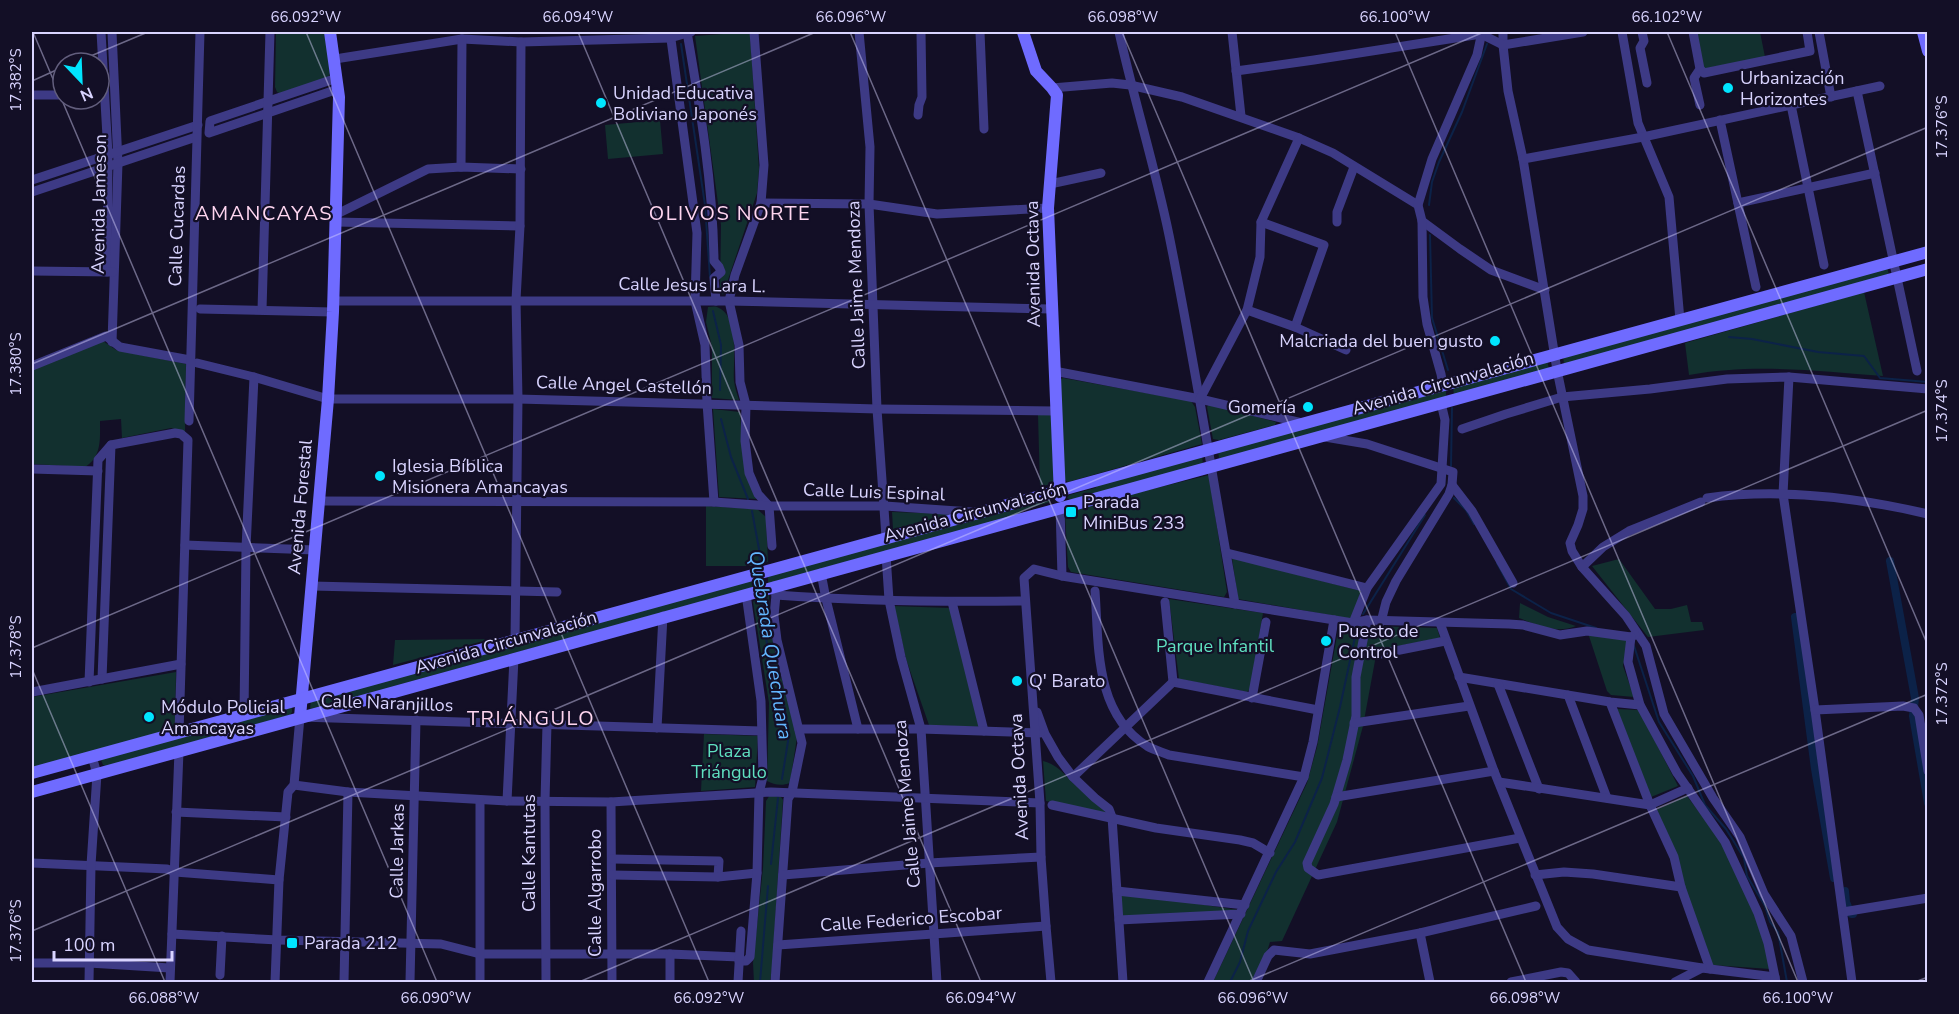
<svg xmlns="http://www.w3.org/2000/svg" width="1959" height="1014" font-family="'Nunito Sans',sans-serif">
<style>
.green{fill:#12302f}
.lines{fill:none;stroke-linecap:round;stroke-linejoin:round}
.stream{stroke:#0c2248;stroke-width:2}
.canal{stroke:#0c2248;stroke-width:8}
.street{stroke:#3d3a85;stroke-width:9}
.secondary{stroke:#6f6bff;stroke-width:12}
.ticks{fill:none;stroke:#d9d4ff;stroke-width:1.5;stroke-opacity:0.45}
.poi-dot{fill:#00e5ff;stroke:#130f26;stroke-width:2}
.labels{text-anchor:middle;stroke-width:4.5;stroke-linejoin:round;paint-order:stroke}
.poi-label{font-size:18px;fill:#d9d4ff;stroke:#130f26;text-anchor:start}
.street-label{font-size:18px;fill:#d9d4ff;stroke:#130f26}
.park-label{font-size:18px;fill:#5fe0c0;stroke:#130f26}
.neighbourhood-label{font-size:20px;letter-spacing:1.5px;fill:#ffd6f0;stroke:#130f26}
.water-label{font-size:20px;font-style:italic;fill:#62b6ff;stroke:#130f26}
.neatline{fill:none;stroke:#d9d4ff;stroke-width:2}
.ticks-label{font-size:15px;text-anchor:middle;fill:#d9d4ff}
</style>
<rect width="100%" height="100%" fill="#130f26"/>
<g class="green">
<polygon points="276,32 325,32 331,71 328,78 281,94 277,92 275,87"/>
<polygon points="750,32 759,169 757,193 723,295 720,290 721,225 695,36"/>
<polygon points="1697,32 1760,32 1765,57 1703,69"/>
<polygon points="660,120 663,154 608,159 605,125"/>
<polygon points="1887,267 1889,275 1564,364 1563,355"/>
<path d="M1864 292 1883 376C1817 371 1754 363 1689 375L1685 343Z"/>
<path d="M708 307C711 307 714 306 717 307 740 315 733 363 734 381 735 388 737 394 739 400L712 398V347L706 322Z"/>
<path d="M103 341 116 350 186 364 185 432 171 428 122 438 121 419 100 421C100 438 102 457 85 467L32 464V370Z"/>
<polygon points="1547,360 1549,369 1454,396 1453,386"/>
<polygon points="1063,378 1191,401 1195,407 1202,444 1068,482 1065,480 1059,380"/>
<polygon points="1446,388 1446,398 1222,459 1219,458 1218,451"/>
<polygon points="1209,404 1276,422 1275,425 1219,440 1213,439 1207,407"/>
<polygon points="713,409 740,412 742,440 757,499 719,497"/>
<polygon points="1038,415 1051,415 1054,483 1040,487"/>
<polygon points="1202,456 1203,464 1071,500 1067,498 1069,495 1095,488 1100,483"/>
<polygon points="1209,475 1227,592 1224,597 1071,572 1068,567 1065,514 1067,510"/>
<polygon points="1048,497 1050,502 1023,510 1018,515 768,583 768,574"/>
<polygon points="706,506 757,509 766,517 768,562 752,566 706,566"/>
<polygon points="892,512 954,514 893,529"/>
<polygon points="1232,558 1361,591 1352,619 1238,599"/>
<polygon points="1619,559 1655,609 1671,609 1687,605 1691,622 1702,622 1704,630 1648,637 1592,566"/>
<polygon points="754,578 755,587 310,709 311,700"/>
<path d="M769 594 771 632 776 657 797 737 790 783C782 786 774 785 767 781L769 703 753 602 757 598Z"/>
<polygon points="1169,599 1263,613 1250,689 1247,692 1179,679"/>
<path d="M1520 603 1548 617 1576 626C1556 634 1538 625 1519 618Z"/>
<polygon points="894,606 950,608 979,727 929,725 906,659"/>
<polygon points="1339,625 1437,628 1440,638 1377,650 1363,726 1337,822 1282,941 1270,942 1266,955 1253,982 1213,982 1307,783 1317,747"/>
<polygon points="1588,633 1620,638 1628,641 1623,666 1634,697 1611,695 1607,691"/>
<polygon points="491,639 393,665 395,640"/>
<polygon points="176,672 175,728 32,768 32,697"/>
<polygon points="289,706 292,708 292,712 290,715 106,766 103,765 101,760 104,757"/>
<polygon points="1617,709 1639,710 1678,786 1651,797"/>
<polygon points="704,734 758,736 755,787 701,791"/>
<path d="M1043 761C1058 765 1064 774 1074 784 1085 794 1096 803 1107 813L1046 801Z"/>
<polygon points="770,795 781,797 783,800 772,969 770,982 754,982 753,963 763,868 766,801"/>
<polygon points="1687,796 1723,844 1751,904 1766,944 1770,969 1712,965 1656,810"/>
<polygon points="1120,892 1238,910 1238,913 1121,917"/>
</g>
<g class="lines">
<g class="stream">
<polyline points="681,44 705,205 710,277"/>
<polyline points="1429,205 1432,182 1439,162 1462,112 1487,44"/>
<polyline points="1430,235 1432,318 1448,370"/>
<polyline points="713,311 721,345 720,390"/>
<polyline points="1729,337 1752,339 1818,352 1864,356 1880,378 1928,382"/>
<polyline points="721,419 731,457 748,499"/>
<polyline points="1451,466 1452,408"/>
<polyline points="1454,498 1466,510 1474,524"/>
<polyline points="752,511 759,549 760,567"/>
<polyline points="1497,563 1511,589 1551,613 1596,628"/>
<polyline points="763,594 765,631 768,650 783,699 789,735 782,779"/>
<polyline points="1363,614 1425,515"/>
<polyline points="1634,646 1659,722 1693,776 1705,805 1726,829 1744,858 1747,876 1765,906 1770,922 1778,932 1787,982"/>
<polyline points="771,864 778,798"/>
<polyline points="760,982 768,886"/>
<polyline points="1230,982 1240,962 1248,931 1276,872 1295,842 1322,778 1340,707 1357,628"/>
</g>
<g class="canal">
<polyline points="1890,561 1915,698 1913,716 1928,803"/>
<polyline points="1795,617 1815,769 1834,878"/>
<polyline points="1845,891 1846,902 1851,914 1853,914"/>
</g>
<g class="street">
<polyline points="101,32 108,154 107,272"/>
<polyline points="112,32 118,163 112,342"/>
<polyline points="670,32 697,233 695,301 705,345 707,403 714,502"/>
<path d="M687 32C700 107 713 184 714 261L719 267 721 272 714 278 716 301"/>
<polyline points="754,32 764,165 761,203 735,275 729,301 739,345 740,382 746,405 745,441 749,473 758,494 769,506 772,546"/>
<polyline points="859,32 870,147 869,204 877,409 886,537"/>
<polyline points="980,32 984,129"/>
<path d="M1119 32C1134 100 1155 167 1169 235 1194 358 1213 481 1235 604"/>
<polyline points="1232,32 1241,116"/>
<polyline points="1503,32 1503,45 1508,91 1523,159 1557,370 1583,496 1583,509 1578,525 1570,543 1572,551 1582,567 1626,616 1646,646 1664,714 1713,798 1740,837 1764,894 1791,936 1803,982"/>
<polyline points="1622,32 1638,123 1669,197 1680,320"/>
<polyline points="1642,32 1644,41 1640,48 1647,83"/>
<polyline points="1693,32 1700,69 1694,78 1700,105"/>
<polyline points="1819,32 1831,97"/>
<polyline points="335,59 462,39 521,42 670,38 691,32"/>
<polyline points="1700,69 1704,73 1810,51 1807,32"/>
<polyline points="1236,71 1314,60 1481,34 1503,45 1583,32"/>
<polyline points="337,78 210,121 209,133 338,89"/>
<polyline points="1052,88 1112,83 1130,85 1182,97 1299,138 1333,153 1418,205"/>
<polyline points="1857,91 1917,371"/>
<polyline points="32,95 63,95"/>
<polyline points="1791,105 1824,265"/>
<polyline points="918,115 919,105 922,97 921,32"/>
<polyline points="1720,120 1756,287"/>
<polyline points="1523,159 1643,137 1880,86"/>
<polyline points="461,167 462,39"/>
<polyline points="32,180 198,125"/>
<polyline points="1050,184 1101,173"/>
<polyline points="32,192 196,137"/>
<polyline points="761,203 869,204 937,214 1048,208"/>
<polyline points="1738,203 1875,173"/>
<polyline points="337,214 428,169 461,167 521,169"/>
<polyline points="1422,221 1460,249 1491,270 1545,290"/>
<polyline points="336,222 520,226"/>
<polyline points="1261,222 1324,245 1295,327"/>
<polyline points="1337,222 1337,212 1354,167"/>
<polyline points="32,271 113,272"/>
<polyline points="333,301 729,301 1051,309"/>
<polyline points="200,309 333,312"/>
<polyline points="262,310 270,32"/>
<polyline points="1247,310 1295,327 1346,350"/>
<polyline points="197,363 254,377 328,399 518,399 877,409 1055,411"/>
<polyline points="32,366 106,336 120,347 190,360"/>
<polyline points="1054,371 1200,399 1302,423"/>
<polyline points="1789,377 1783,494 1815,710 1852,982"/>
<polyline points="1443,385 1441,374 1427,324 1423,297 1422,221 1418,205 1432,159 1477,55 1482,32"/>
<polyline points="1200,399 1247,310 1260,257 1261,222 1299,138"/>
<polyline points="189,421 200,32"/>
<polyline points="1462,429 1506,414 1562,397 1650,389 1727,379 1789,377 1928,389"/>
<polyline points="1325,437 1367,444 1453,472 1452,485 1449,494 1396,581 1386,602 1381,622"/>
<polyline points="32,469 98,471"/>
<polyline points="1452,485 1472,511 1513,583"/>
<path d="M1707 498C1780 488 1856 497 1928 514"/>
<polyline points="318,501 714,502 769,506 885,506 972,512"/>
<polyline points="1060,507 1062,576"/>
<polyline points="185,545 315,550"/>
<polyline points="1227,553 1367,588"/>
<polyline points="886,555 889,600 901,657 921,729 937,982"/>
<polyline points="1582,567 1603,547 1629,531 1701,502"/>
<polyline points="821,573 826,599 858,729"/>
<polyline points="312,586 557,592"/>
<polyline points="774,586 776,595 774,616 777,640 802,743 792,792 788,799 775,982"/>
<path d="M1095 591C1099 645 1094 713 1147 746 1154 750 1162 752 1169 755L1304 777"/>
<path d="M776 595C858 601 941 602 1024 601"/>
<polyline points="952,602 984,731"/>
<polyline points="1165,602 1173,682 1318,710"/>
<polyline points="1367,620 1356,677 1356,716 1347,760 1334,804 1307,863 1308,868 1318,875 1520,838"/>
<polyline points="1353,623 1367,588 1441,484 1445,420 1441,403"/>
<polyline points="1440,623 1494,771 1557,927 1568,939 1588,950 1702,968 1775,977"/>
<polyline points="1635,635 1631,637 1628,662 1640,705 1677,773 1725,842 1758,913 1768,943 1776,982"/>
<polyline points="515,640 518,399 516,300 520,226 521,42"/>
<polyline points="1380,654 1445,641"/>
<polyline points="1459,677 1610,702 1640,705"/>
<polyline points="102,679 111,445"/>
<polyline points="89,682 98,460 111,445 175,433 181,434 188,440 179,733"/>
<polyline points="1498,684 1539,789"/>
<polyline points="32,692 181,664"/>
<polyline points="1568,695 1607,798"/>
<polyline points="1252,698 1266,622"/>
<polyline points="1610,702 1650,805 1674,857 1681,887 1710,969"/>
<polyline points="1815,710 1903,706 1914,708 1919,715 1928,771"/>
<polyline points="1037,712 1045,734 1058,757 1073,777 1095,798 1109,809 1112,817 1123,982"/>
<polyline points="244,715 246,548 254,377"/>
<polyline points="1354,723 1469,706"/>
<polyline points="657,728 663,616"/>
<polyline points="799,729 921,729 1040,733"/>
<polyline points="1073,777 1173,682"/>
<polyline points="1499,782 1650,805 1688,788"/>
<polyline points="294,785 348,792 507,801 611,802 771,792 1040,803"/>
<polyline points="1336,797 1494,771"/>
<polyline points="507,801 514,658"/>
<polyline points="611,802 612,982"/>
<polyline points="1052,805 1156,828 1240,840 1253,843 1270,853"/>
<polyline points="176,812 286,817"/>
<polyline points="612,859 719,861 718,877"/>
<polyline points="32,863 167,869 175,872 279,880"/>
<polyline points="612,875 718,877 757,873"/>
<polyline points="783,875 929,863 1041,857"/>
<polyline points="1535,875 1564,872 1593,874 1681,887"/>
<polyline points="1117,891 1245,905"/>
<polyline points="1843,912 1928,898"/>
<polyline points="1119,920 1241,914"/>
<polyline points="1420,933 1430,982"/>
<polyline points="172,934 278,940 441,944 480,954 670,954 739,957"/>
<polyline points="778,945 1046,926"/>
<polyline points="739,961 746,961 750,957 757,873 759,793 763,777 761,701 746,594"/>
<polyline points="32,963 89,963 170,968"/>
<polyline points="220,975 222,936"/>
<polyline points="89,982 91,865 97,774 92,756"/>
<polyline points="170,982 179,751"/>
<polyline points="275,982 279,880 288,792 294,785 300,717 761,731"/>
<polyline points="344,982 348,792"/>
<polyline points="410,982 416,720"/>
<polyline points="480,982 480,800"/>
<polyline points="546,982 545,801 547,724"/>
<polyline points="670,982 670,954"/>
<polyline points="738,982 741,931"/>
<polyline points="1051,982 1046,926 1041,857 1040,803 1024,578 1034,569 1062,576 1353,623 1367,620 1509,624 1523,625 1560,635 1587,631 1631,637"/>
<polyline points="1208,982 1304,777 1313,742 1334,620"/>
<polyline points="1256,982 1268,956 1274,950 1310,954 1420,933 1536,906"/>
<polyline points="1511,982 1561,972 1568,973 1576,982"/>
<polyline points="1675,982 1702,968"/>
</g>
<g class="secondary">
<polyline points="1023,32 1036,71 1052,88 1057,95 1048,208 1060,496"/>
<polyline points="1923,32 1928,51"/>
<polyline points="300,717 328,399 333,312 339,97 330,32"/>
<polyline points="32,773 1928,252"/>
<polyline points="32,792 1928,269"/>
</g>
</g>
<path class="ticks" d="M33 32 437 982M306 32 709 982M578 32 981 982M850 32 1254 982M1122 32 1526 982M1395 32 1798 982M1667 32 1928 646M74 63 148 32M32 81 63 67M32 364 816 32M32 648 1484 32M32 669 165 982M32 931 1928 127M579 982 1928 410M1247 982 1928 694M1915 982 1928 977"/>
<g class="poi-dot">
<circle cx="1728" cy="88" r="6"/>
<circle cx="601" cy="103" r="6"/>
<circle cx="1495" cy="341" r="6"/>
<circle cx="1308" cy="407" r="6"/>
<circle cx="380" cy="476" r="6"/>
<rect x="1065" y="506" width="12" height="12" rx="3"/>
<circle cx="1326" cy="641" r="6"/>
<circle cx="1017" cy="681" r="6"/>
<circle cx="149" cy="717" r="6"/>
<rect x="286" y="937" width="12" height="12" rx="3"/>
</g>
<g class="labels">
<g class="poi-label">
<text x="1740" y="84">Urbanización<tspan x="1740" dy="21">Horizontes</tspan></text>
<text x="613" y="99">Unidad Educativa<tspan x="613" dy="21">Boliviano Japonés</tspan></text>
<text x="1483" y="347" text-anchor="end">Malcriada del buen gusto</text>
<text x="1296" y="413" text-anchor="end">Gomería</text>
<text x="392" y="472">Iglesia Bíblica<tspan x="392" dy="21">Misionera Amancayas</tspan></text>
<text x="1083" y="508">Parada<tspan x="1083" dy="21">MiniBus 233</tspan></text>
<text x="1338" y="637">Puesto de<tspan x="1338" dy="21">Control</tspan></text>
<text x="1029" y="687">Q' Barato</text>
<text x="161" y="713">Módulo Policial<tspan x="161" dy="21">Amancayas</tspan></text>
<text x="304" y="949">Parada 212</text>
</g>
<g class="street-label">
<text transform="translate(99 204) rotate(-89)" y="6">Avenida Jameson</text>
<text transform="translate(177 226) rotate(-88)" y="6">Calle Cucardas</text>
<text transform="translate(1033 264) rotate(-91)" y="6">Avenida Octava</text>
<text transform="translate(692 285) rotate(1)" y="6">Calle Jesus Lara L.</text>
<text transform="translate(856 285) rotate(-92)" y="6">Calle Jaime Mendoza</text>
<text transform="translate(1443 383) rotate(-16)" y="6">Avenida Circunvalación</text>
<text transform="translate(624 385) rotate(2)" y="6">Calle Angel Castellón</text>
<text transform="translate(874 492) rotate(2)" y="6">Calle Luis Espinal</text>
<text transform="translate(300 507) rotate(-85)" y="6">Avenida Forestal</text>
<text transform="translate(975 512) rotate(-15)" y="6">Avenida Circunvalación</text>
<text transform="translate(506 642) rotate(-16)" y="6">Avenida Circunvalación</text>
<text transform="translate(387 703) rotate(2)" y="6">Calle Naranjillos</text>
<text transform="translate(1019 777) rotate(-93)" y="6">Avenida Octava</text>
<text transform="translate(907 804) rotate(-95)" y="6">Calle Jaime Mendoza</text>
<text transform="translate(397 851) rotate(-89)" y="6">Calle Jarkas</text>
<text transform="translate(529 853) rotate(-90)" y="6">Calle Kantutas</text>
<text transform="translate(595 893) rotate(-90)" y="6">Calle Algarrobo</text>
<text transform="translate(911 919) rotate(-4)" y="6">Calle Federico Escobar</text>
</g>
<g class="park-label">
<text x="1215" y="652">Parque Infantil</text>
<text x="729" y="757">Plaza<tspan x="729" dy="21">Triángulo</tspan></text>
</g>
<g class="neighbourhood-label">
<text x="264" y="220">AMANCAYAS</text>
<text x="730" y="220">OLIVOS NORTE</text>
<text x="531" y="725">TRIÁNGULO</text>
</g>
<g class="water-label">
<text transform="translate(771 645) rotate(81)" y="7">Quebrada Quechuara</text>
</g>
</g>
<rect width="1959" height="1014" fill="none" stroke="#130f26" stroke-width="66"/>
<g transform="translate(81 81) rotate(157)"><circle r="28" fill="#130f26" stroke="#625e7d" stroke-width="1.5"/>
<path d="M0-4.5L10 22L0 15L-10 22Z" fill="#00e5ff"/>
<text y="-9" font-size="16" font-weight="bold" text-anchor="middle" fill="#d9d4ff">N</text>
</g>
<path d="M54 951v9h118v-9" fill="none" stroke="#d9d4ff" stroke-width="3"/>
<text x="63" y="951" font-size="18" fill="#d9d4ff" stroke="#130f26" stroke-width="4.5" paint-order="stroke">100 m</text>
<rect x="33" y="33" width="1893" height="948" class="neatline"/>
<g class="ticks-label">
<text x="306" y="22">66.092°W</text>
<text x="578" y="22">66.094°W</text>
<text x="851" y="22">66.096°W</text>
<text x="1123" y="22">66.098°W</text>
<text x="1395" y="22">66.100°W</text>
<text x="1667" y="22">66.102°W</text>
<text transform="translate(16 80) rotate(-90)" y="5">17.382°S</text>
<text transform="translate(1942 127) rotate(-90)" y="5">17.376°S</text>
<text transform="translate(16 364) rotate(-90)" y="5">17.380°S</text>
<text transform="translate(1942 411) rotate(-90)" y="5">17.374°S</text>
<text transform="translate(16 647) rotate(-90)" y="5">17.378°S</text>
<text transform="translate(1942 694) rotate(-90)" y="5">17.372°S</text>
<text transform="translate(16 931) rotate(-90)" y="5">17.376°S</text>
<text x="164" y="1003">66.088°W</text>
<text x="436" y="1003">66.090°W</text>
<text x="709" y="1003">66.092°W</text>
<text x="981" y="1003">66.094°W</text>
<text x="1253" y="1003">66.096°W</text>
<text x="1525" y="1003">66.098°W</text>
<text x="1798" y="1003">66.100°W</text>
</g>
</svg>
